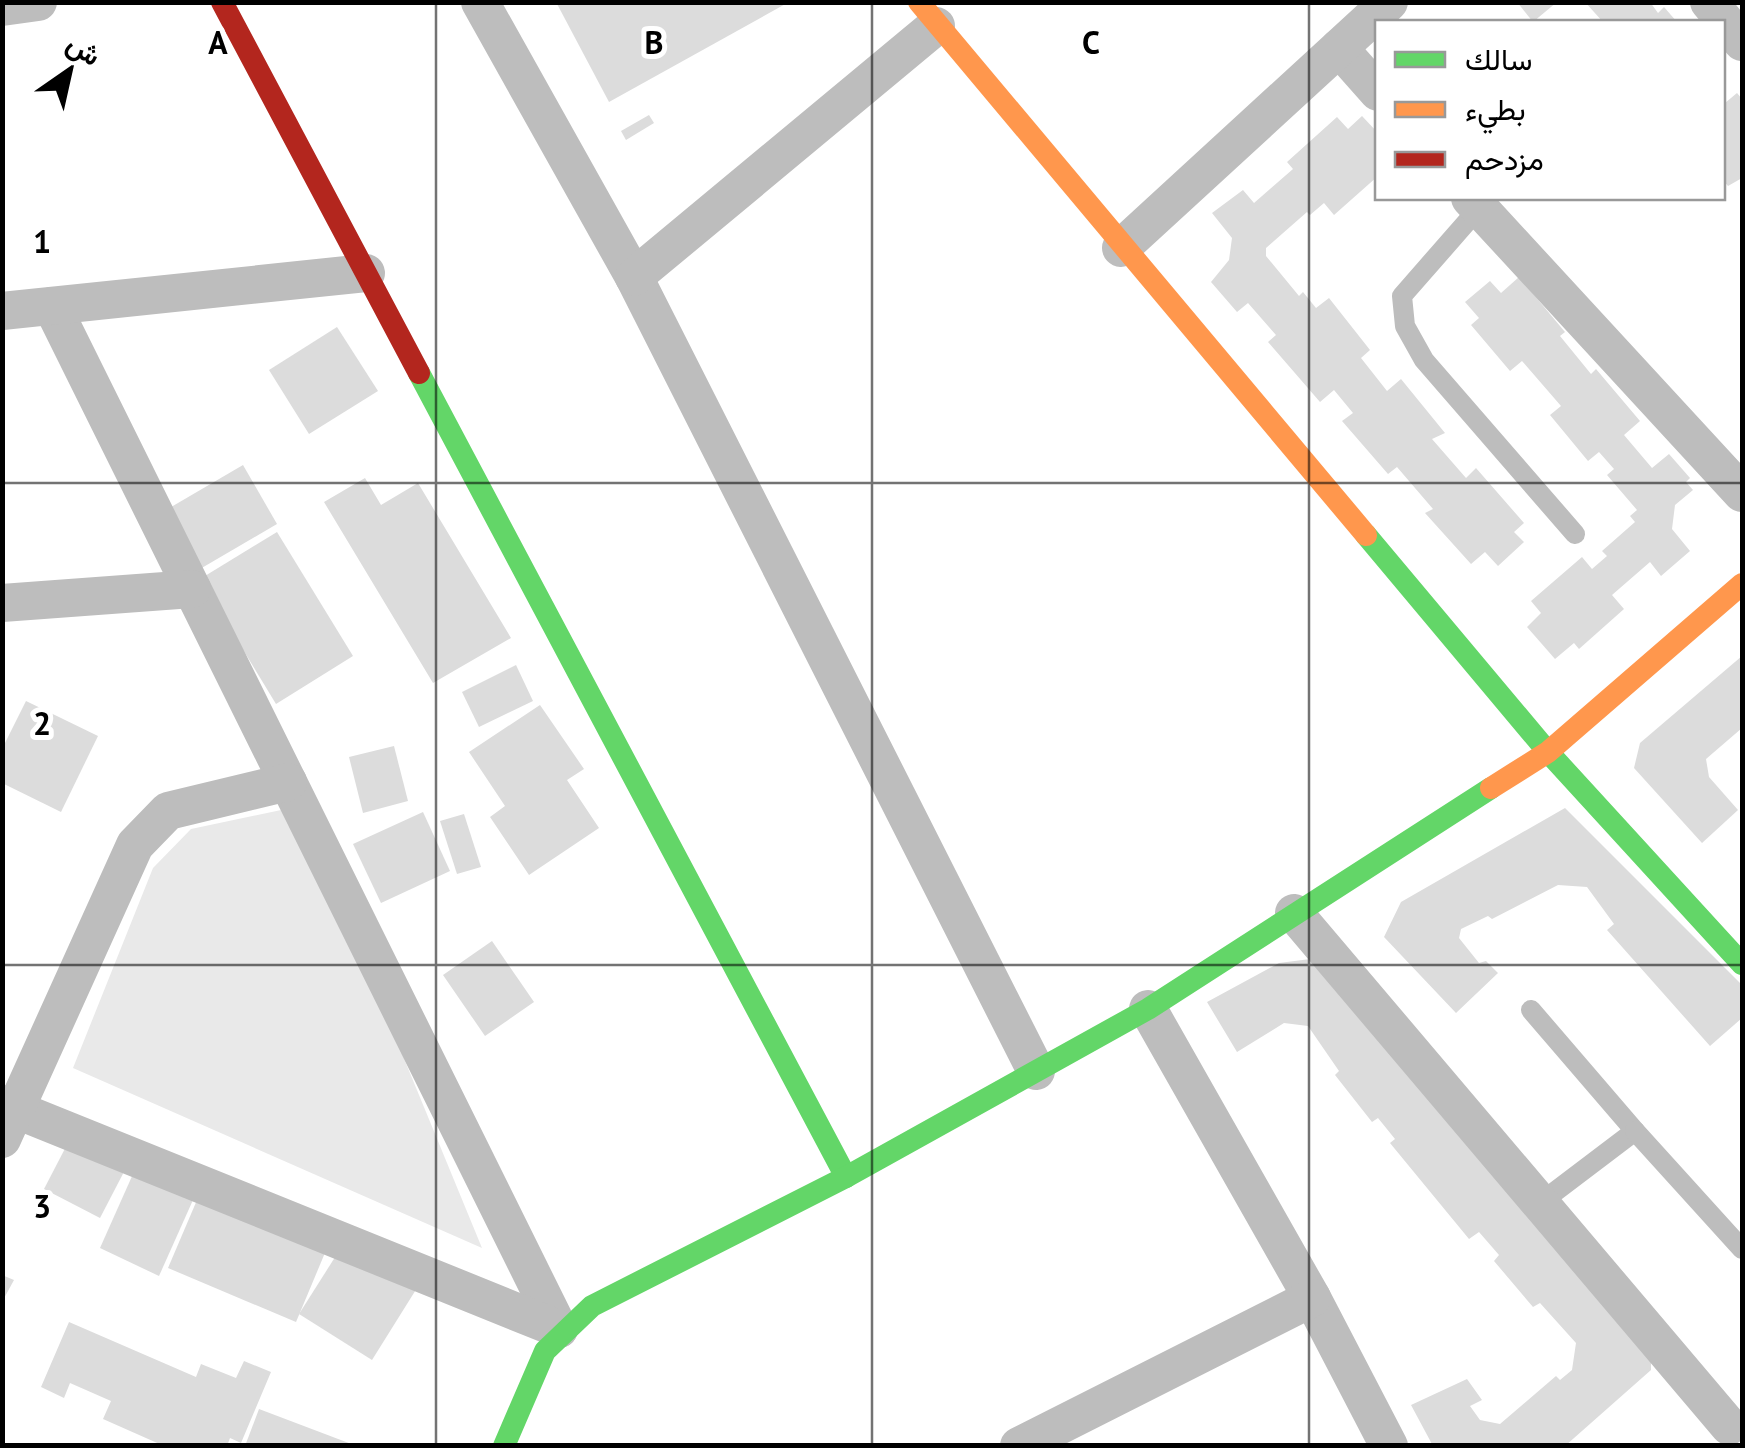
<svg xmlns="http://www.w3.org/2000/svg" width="1745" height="1448" font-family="'PT Sans',Vazirmatn,sans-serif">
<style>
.green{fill:#e9e9e9}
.building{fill:#dcdcdc}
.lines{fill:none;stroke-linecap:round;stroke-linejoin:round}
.lane{stroke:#bdbdbd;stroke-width:20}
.street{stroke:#bdbdbd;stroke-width:38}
.fast{stroke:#63d668;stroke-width:22}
.slow{stroke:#ff974d;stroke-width:22}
.jam{stroke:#b3261e;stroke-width:22}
.grid{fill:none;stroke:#000;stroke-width:2.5;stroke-opacity:0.55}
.grid-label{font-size:32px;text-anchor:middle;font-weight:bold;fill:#000;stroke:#fff;stroke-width:10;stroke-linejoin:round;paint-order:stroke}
</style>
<rect width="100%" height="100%" fill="#fff"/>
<polygon class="green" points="300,806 482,1248 73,1068 153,868 191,829"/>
<g class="building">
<polygon points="556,2 789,2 609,102"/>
<polygon points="1517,2 1557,2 1533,22"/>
<polygon points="1585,2 1650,2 1658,13 1664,7 1677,22 1603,22"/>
<polygon points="1737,93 1742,99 1742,178 1728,186 1722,179 1722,100 1725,103"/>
<polygon points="649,115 654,123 626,140 621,131"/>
<polygon points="1362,116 1378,133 1378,176 1334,215 1324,203 1310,215 1307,212 1266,248 1266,256 1299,296 1303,292 1316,308 1329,298 1370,350 1361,358 1387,391 1401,379 1445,433 1432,439 1466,478 1476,468 1524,523 1514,532 1524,542 1498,566 1485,552 1471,564 1425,513 1433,509 1397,467 1388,474 1342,421 1353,413 1334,390 1320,402 1268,342 1276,335 1248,303 1237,312 1211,282 1229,260 1232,238 1212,213 1243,190 1254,203 1293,169 1287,162 1337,117 1348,129"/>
<polygon points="1519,277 1565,332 1560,336 1591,374 1596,369 1640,421 1624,435 1652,468 1669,454 1690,478 1686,482 1693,490 1675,505 1672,529 1690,551 1661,576 1650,562 1612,595 1624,609 1579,649 1574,643 1555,659 1527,627 1541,613 1531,601 1582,557 1592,569 1607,556 1602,551 1635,522 1630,516 1637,510 1607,475 1614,469 1599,452 1588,461 1550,415 1561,406 1522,361 1510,371 1471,325 1479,318 1465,302 1490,281 1501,293"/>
<polygon points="337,327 378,391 309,434 269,370"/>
<polygon points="243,465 277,524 200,569 166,510"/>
<polygon points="365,478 381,505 418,483 511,638 433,683 324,502"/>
<polygon points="277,532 353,656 276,704 200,579"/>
<polygon points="1742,656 1742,728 1706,759 1709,777 1738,810 1702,843 1634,768 1640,743"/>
<polygon points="516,665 533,701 479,727 462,692"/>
<polygon points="26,701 98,736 61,812 2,783 2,749"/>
<polygon points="540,705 584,769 567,780 599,828 529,875 490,817 505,806 469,752"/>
<polygon points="394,746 408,801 363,813 349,757"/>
<polygon points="1565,808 1742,985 1742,1018 1710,1046 1607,930 1614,924 1587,887 1558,885 1492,919 1488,916 1461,929 1459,938 1479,963 1486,961 1498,973 1456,1013 1384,937 1401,902"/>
<polygon points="423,812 450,871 381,903 353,844"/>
<polygon points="464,814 481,867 457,874 440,821"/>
<polygon points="492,941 534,1002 485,1036 443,975"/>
<polygon points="1318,958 1651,1345 1651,1370 1565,1446 1433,1446 1411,1405 1467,1379 1482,1400 1470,1406 1480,1420 1500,1424 1556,1376 1560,1380 1572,1370 1576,1343 1540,1303 1533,1307 1494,1261 1499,1255 1479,1232 1469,1239 1390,1143 1395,1139 1378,1118 1372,1122 1335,1075 1339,1071 1308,1026 1284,1023 1237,1052 1207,1002 1279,963"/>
<polygon points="71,1137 127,1166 100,1218 44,1189"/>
<polygon points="133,1174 197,1191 159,1276 100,1248"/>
<polygon points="200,1193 327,1248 296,1322 168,1268"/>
<polygon points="344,1243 417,1288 372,1360 299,1314"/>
<polygon points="2,1275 14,1280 2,1302"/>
<polygon points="69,1322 196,1377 201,1364 236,1378 244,1361 271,1372 241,1443 230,1438 227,1446 164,1446 103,1419 111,1401 70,1383 64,1398 41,1387"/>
<polygon points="259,1409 354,1445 354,1446 245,1446"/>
</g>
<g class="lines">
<g class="lane">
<polyline points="1479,208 1402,296 1405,326 1424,360 1575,534"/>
<polyline points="1531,1010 1635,1131 1540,1203"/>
<polyline points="1635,1131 1742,1249"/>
</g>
<g class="street">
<polyline points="480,2 634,277 1036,1071"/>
<polyline points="1709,2 1742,42"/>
<polyline points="2,7 38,2"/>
<polyline points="1339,48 1378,92"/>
<polyline points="1470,198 1742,493"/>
<polyline points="1121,248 1389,2"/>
<polyline points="634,277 936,26"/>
<polyline points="52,306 559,1329"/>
<polyline points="2,311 366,273"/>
<polyline points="2,603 192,589"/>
<polyline points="1294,913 1729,1426"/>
<polyline points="1148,1009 1312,1298 1389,1446"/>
<polyline points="2,1104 559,1329"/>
<polyline points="2,1139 135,845 168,811 288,782"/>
<polyline points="1019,1446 1312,1298"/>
</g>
<g class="fast">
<polyline points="419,373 846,1177"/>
<polyline points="1366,535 1548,752 1742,964"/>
<polyline points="504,1446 545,1351 592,1306 846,1177 1148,1009 1491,788"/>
</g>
<g class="slow">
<polyline points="919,2 1366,535"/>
<polyline points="1491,788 1548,752 1742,584"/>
</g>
<polyline class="jam" points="222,2 419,373"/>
</g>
<path class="grid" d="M436 2V1446M872 2V1446M1309 2V1446M2 483H1742M2 965H1742"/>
<g class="grid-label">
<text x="218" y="54">A</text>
<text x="654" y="54">B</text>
<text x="1091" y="54">C</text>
<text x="42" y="253">1</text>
<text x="42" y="735">2</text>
<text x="42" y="1218">3</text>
</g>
<rect width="1745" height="1448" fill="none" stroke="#000000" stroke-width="10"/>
<rect x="1375" y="20" width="350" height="180" fill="#ffffff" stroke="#999999" stroke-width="2.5"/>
<rect x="1395" y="52" width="50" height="15" fill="#63d668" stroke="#999999" stroke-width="2.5"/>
<text x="1465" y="70" font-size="30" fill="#000000">سالك</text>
<rect x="1395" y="102" width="50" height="15" fill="#ff974d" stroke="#999999" stroke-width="2.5"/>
<text x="1465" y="120" font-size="30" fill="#000000">بطيء</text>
<rect x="1395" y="152" width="50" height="15" fill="#b3261e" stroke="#999999" stroke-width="2.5"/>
<text x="1465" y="170" font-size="30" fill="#000000">مزدحم</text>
<g transform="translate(70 70) rotate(34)" stroke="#ffffff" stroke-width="8" paint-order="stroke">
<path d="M0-8L18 38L0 25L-18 38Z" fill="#000000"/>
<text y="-15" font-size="28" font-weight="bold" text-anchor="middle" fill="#000000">ش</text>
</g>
</svg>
